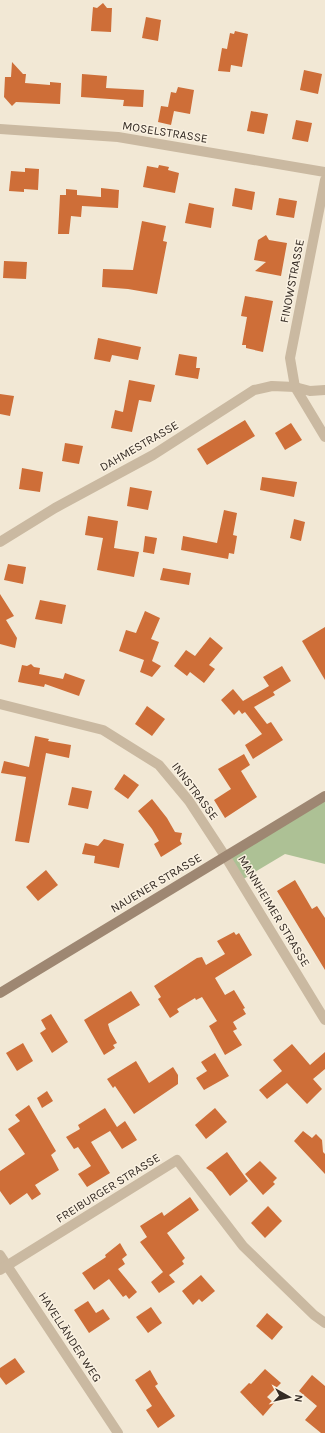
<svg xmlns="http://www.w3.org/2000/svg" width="325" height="1433" font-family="Karla,sans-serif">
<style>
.green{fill:#adc195}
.building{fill:#ce6e38}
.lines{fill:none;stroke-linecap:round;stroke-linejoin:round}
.minor{stroke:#cab9a1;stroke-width:10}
.secondary{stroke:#9e8772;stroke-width:10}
.labels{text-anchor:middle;stroke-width:3;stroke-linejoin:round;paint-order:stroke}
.street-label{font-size:12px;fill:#342b24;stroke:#faf1e1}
</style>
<rect width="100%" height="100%" fill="#f2e8d5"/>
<polygon class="green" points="325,796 325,864 285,854 240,881 225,856"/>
<g class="building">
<polygon points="103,3 107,8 112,8 111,32 91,31 93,7 97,8"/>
<polygon points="146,17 161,20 158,41 142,38"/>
<polygon points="235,31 248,34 242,67 231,65 230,72 218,71 222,48 227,49 230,33 234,34"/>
<polygon points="12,62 23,74 26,74 25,83 50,85 50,82 61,83 60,104 16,102 12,106 4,97 5,77 11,77"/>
<polygon points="304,70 322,74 318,94 300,90"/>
<polygon points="82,74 107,76 106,88 144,90 143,107 123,106 124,100 81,97"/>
<polygon points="178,87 194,90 190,114 174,111 171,125 158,122 161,106 168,107 171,92 176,93"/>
<polygon points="251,111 268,114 264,134 247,131"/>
<polygon points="296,120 312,123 308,142 292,139"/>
<polygon points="159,165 169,167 168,170 179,173 175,193 143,187 147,166 158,168"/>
<polygon points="25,168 39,169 38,190 24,189 24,192 9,191 11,171 25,172"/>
<polygon points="101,188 119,190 118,208 82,206 81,217 71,216 69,234 58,234 60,195 66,195 66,189 77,190 77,195 101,197"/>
<polygon points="235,188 255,192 252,210 232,206"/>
<polygon points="279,198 297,201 294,218 276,215"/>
<polygon points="189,203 214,208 211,228 185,223"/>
<polygon points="142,221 166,226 163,241 167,242 157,294 128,289 102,287 103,269 133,270"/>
<polygon points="266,235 269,240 287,243 281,276 255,271 266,262 254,260 258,240"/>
<polygon points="4,261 27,262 26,279 3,278"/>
<polygon points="245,296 273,301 263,352 246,348 246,345 242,345 247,317 241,316"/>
<polygon points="98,338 141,347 138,360 112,355 110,362 94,359"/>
<polygon points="179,354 197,357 196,368 200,368 198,379 175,375"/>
<polygon points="129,380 155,385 151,402 139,400 132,432 111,428 115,410 123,412"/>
<polygon points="0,394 14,396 10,416 0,414"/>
<polygon points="245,420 255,436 207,465 197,449"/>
<polygon points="291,423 302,440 285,450 275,433"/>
<polygon points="65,443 83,446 79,464 62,461"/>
<polygon points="22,468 43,472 40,492 19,489"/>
<polygon points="262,477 297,482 294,497 260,490"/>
<polygon points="130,487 152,491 148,510 127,506"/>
<polygon points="224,510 237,513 233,535 237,536 234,554 229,553 228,559 181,550 183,536 217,543"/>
<polygon points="88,516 118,521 114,548 139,552 134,577 97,570 103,538 85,535"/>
<polygon points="294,519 305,522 301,541 290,538"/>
<polygon points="145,536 157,538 154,554 143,552"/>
<polygon points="8,564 26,567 23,584 4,580"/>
<polygon points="163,568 191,573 189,585 160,580"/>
<polygon points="0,594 14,616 6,620 17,638 15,648 0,644"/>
<polygon points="40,600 66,605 62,624 35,619"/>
<polygon points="145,611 160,618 151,639 159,642 152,661 161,666 152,677 140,672 144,660 119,651 126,630 136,633"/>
<polygon points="325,627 325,680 302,641"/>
<polygon points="210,637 223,648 209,665 215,669 204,683 190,672 187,676 174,666 186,650 195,656"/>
<polygon points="31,664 34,667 40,668 39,674 63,679 65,673 85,680 79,696 45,684 44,687 18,682 22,665 27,666"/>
<polygon points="282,666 291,681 273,692 275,695 254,707 267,724 271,722 283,740 253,759 245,745 262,734 245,712 242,714 239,710 234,715 221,700 233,689 243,701 269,686 263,677"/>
<polygon points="147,706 165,719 152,736 135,724"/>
<polygon points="35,736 49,739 48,741 71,745 69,758 46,753 29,843 15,841 26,777 1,773 4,761 29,767"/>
<polygon points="244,754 250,765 241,771 257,797 225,818 214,800 231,789 218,769"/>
<polygon points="124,774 139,785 128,799 114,789"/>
<polygon points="72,787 92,791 88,809 68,805"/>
<polygon points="152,799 167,818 175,832 182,833 180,841 182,844 161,857 154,844 159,841 152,829 138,811"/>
<polygon points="104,839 124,844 119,868 94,863 95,856 82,854 85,843 98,846"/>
<polygon points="46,870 58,885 38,901 26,887"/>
<polygon points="295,880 312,909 317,906 325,918 325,970 277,891"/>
<polygon points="234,932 236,935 239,933 252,955 215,978 225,995 234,990 245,1008 243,1009 246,1014 233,1022 237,1029 233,1031 242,1045 225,1055 209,1026 217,1021 202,997 196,1000 195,998 177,1009 179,1012 170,1018 158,999 161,997 154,986 197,958 202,957 206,965 225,954 217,941"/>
<polygon points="131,991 140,1005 108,1024 110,1031 117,1043 113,1045 115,1048 104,1055 84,1020"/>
<polygon points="51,1014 68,1042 52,1053 40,1033 46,1029 41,1020"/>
<polygon points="23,1043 33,1061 17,1071 6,1053"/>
<polygon points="292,1044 310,1065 325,1052 325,1069 313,1079 322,1089 307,1104 287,1083 267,1099 259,1090 282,1071 273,1060"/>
<polygon points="215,1053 229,1076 204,1090 196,1078 207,1071 201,1062"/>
<polygon points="136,1061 149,1083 173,1067 178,1075 178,1084 134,1114 115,1086 113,1088 107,1079"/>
<polygon points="47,1091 53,1101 42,1108 37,1098"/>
<polygon points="29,1105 56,1151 51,1155 59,1170 35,1185 41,1194 32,1200 27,1193 10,1205 0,1191 0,1171 25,1154 8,1129 20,1121 15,1115"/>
<polygon points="105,1108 117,1127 125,1121 137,1140 122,1149 110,1131 91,1142 110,1173 87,1187 78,1174 91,1166 78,1147 74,1149 66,1137 80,1129 78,1125"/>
<polygon points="215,1108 227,1122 206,1139 195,1125"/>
<polygon points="303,1131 312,1138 316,1134 322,1140 323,1152 325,1154 325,1174 294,1141"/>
<polygon points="227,1152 248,1181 230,1196 212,1172 206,1168"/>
<polygon points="260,1161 277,1178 273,1182 275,1184 263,1195 245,1174"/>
<polygon points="190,1197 199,1210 167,1233 185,1258 182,1261 184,1264 169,1275 175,1282 159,1293 151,1282 163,1272 140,1242 147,1237 140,1226 162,1212 164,1216"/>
<polygon points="268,1206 282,1221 265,1238 251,1223"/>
<polygon points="120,1243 127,1255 122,1259 125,1264 118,1269 137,1292 129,1299 126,1295 123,1297 109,1279 94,1290 82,1273 106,1257 105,1255"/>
<polygon points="201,1275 215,1291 202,1302 199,1299 193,1305 182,1291"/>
<polygon points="88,1301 96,1313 103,1309 110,1319 89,1333 74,1310"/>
<polygon points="151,1307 162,1323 148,1333 136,1317"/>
<polygon points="267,1313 283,1327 272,1340 256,1326"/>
<polygon points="15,1358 25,1372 6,1385 0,1377 0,1368"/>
<polygon points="265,1369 281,1383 267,1397 274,1403 263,1416 240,1392 249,1383 251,1384"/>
<polygon points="150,1370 158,1384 155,1386 175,1416 158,1428 146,1410 152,1406 135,1380"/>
<polygon points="312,1375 325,1386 325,1433 321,1433 305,1420 317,1406 299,1391"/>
</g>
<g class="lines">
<g class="minor">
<polyline points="0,129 118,137 325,172"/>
<polyline points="325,390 310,391 295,387 325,437"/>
<polyline points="0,542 55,508 153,455 254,390 272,386 295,387 290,358 325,180"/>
<polyline points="0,704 103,730 159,765 189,801 225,856 325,1020"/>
<polyline points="0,1255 118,1433"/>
<polyline points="0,1270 177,1160 243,1246 314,1315 325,1323"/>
</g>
<polyline class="secondary" points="0,993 325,796"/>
</g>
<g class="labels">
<g class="street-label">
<text transform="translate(165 132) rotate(9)" y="4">MOSELSTRASSE</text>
<text transform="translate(292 281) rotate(-79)" y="4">FINOWSTRASSE</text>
<text transform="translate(139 446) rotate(-30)" y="4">DAHMESTRASSE</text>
<text transform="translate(195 791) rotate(53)" y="4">INNSTRASSE</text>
<text transform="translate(156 883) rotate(-31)" y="4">NAUENER STRASSE</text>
<text transform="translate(274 911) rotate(59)" y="4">MANNHEIMER STRASSE</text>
<text transform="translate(108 1188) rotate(-32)" y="4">FREIBURGER STRASSE</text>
<text transform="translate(70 1337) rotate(57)" y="4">HAVELLÄNDER WEG</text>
</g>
</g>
<g transform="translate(289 1397) rotate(98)" stroke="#faf1e1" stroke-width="3" paint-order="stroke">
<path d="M0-3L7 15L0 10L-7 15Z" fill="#342b24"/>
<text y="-6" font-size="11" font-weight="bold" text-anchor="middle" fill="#342b24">N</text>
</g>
</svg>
